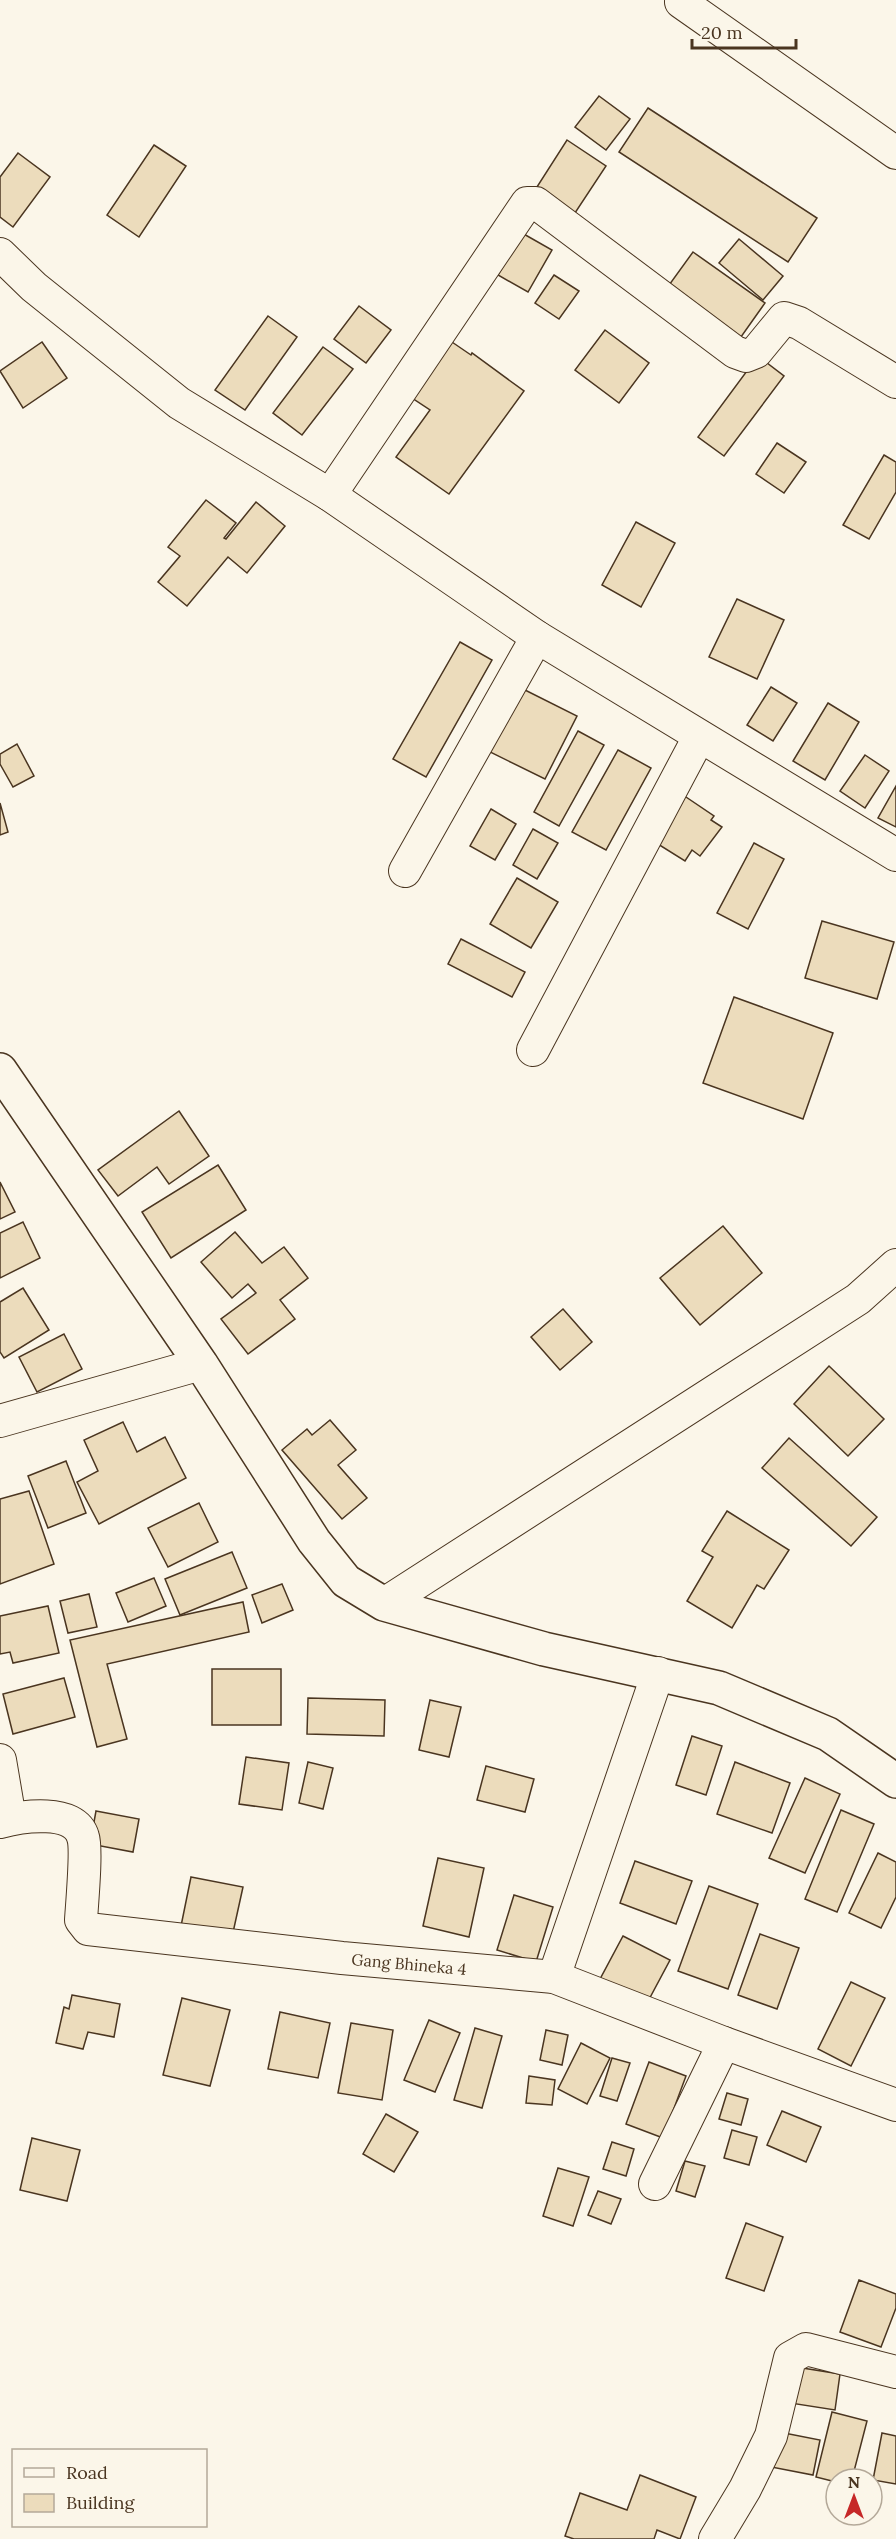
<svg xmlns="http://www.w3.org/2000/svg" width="896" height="2539" font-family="Lora,serif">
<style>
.building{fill:#ecdcbc;stroke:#4a3520;stroke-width:1.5}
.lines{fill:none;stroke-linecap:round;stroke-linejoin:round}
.minor-casing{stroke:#4a3520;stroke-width:34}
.tertiary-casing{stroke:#4a3520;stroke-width:36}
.minor{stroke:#fbf6e9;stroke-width:32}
.tertiary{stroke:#fbf6e9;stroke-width:33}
.labels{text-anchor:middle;stroke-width:4.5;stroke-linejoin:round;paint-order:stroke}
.street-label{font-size:16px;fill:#4a3520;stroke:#fbf6e9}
</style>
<rect width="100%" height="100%" fill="#fbf6e9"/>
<g class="building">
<polygon points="599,96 630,119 606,150 575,127"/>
<polygon points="648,108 817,218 788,262 619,152"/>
<polygon points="567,140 606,166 573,216 535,190"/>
<polygon points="154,145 186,166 139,237 107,215"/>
<polygon points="18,153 50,177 13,227 0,217 0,177"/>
<polygon points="522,233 552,250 528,292 498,275"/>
<polygon points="739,239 783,276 763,300 719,263"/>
<polygon points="693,252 765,303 736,344 664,292"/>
<polygon points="554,275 579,291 559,319 535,303"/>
<polygon points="359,306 391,330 366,363 334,339"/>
<polygon points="268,316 297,337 245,410 215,390"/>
<polygon points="605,330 649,363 619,403 575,370"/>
<polygon points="449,340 471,355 472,353 524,391 449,494 396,457 430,410 409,396"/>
<polygon points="42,342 67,378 23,408 0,371"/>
<polygon points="323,347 353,369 302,435 273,413"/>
<polygon points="758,356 784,376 724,456 698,437"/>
<polygon points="777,443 806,462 784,493 756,474"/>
<polygon points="884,455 896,462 896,492 869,539 843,525"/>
<polygon points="206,500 236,523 224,538 226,539 256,502 285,526 247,573 228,557 187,606 158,582 180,556 168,547"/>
<polygon points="636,522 675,543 641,607 602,585"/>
<polygon points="737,599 784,620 757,679 709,657"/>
<polygon points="460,642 492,660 426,777 393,759"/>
<polygon points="517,686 577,716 545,779 484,749"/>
<polygon points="771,687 797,703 773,741 747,725"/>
<polygon points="828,703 859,722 825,780 793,761"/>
<polygon points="578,731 604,745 559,826 534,812"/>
<polygon points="17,744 34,776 13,787 0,764 0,754"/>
<polygon points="618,750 651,768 606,850 572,832"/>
<polygon points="865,755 889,771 865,808 840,791"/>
<polygon points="896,786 896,827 878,818"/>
<polygon points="683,795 714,816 711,820 722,827 700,856 692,850 685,861 653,841"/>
<polygon points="0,803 8,832 0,835"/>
<polygon points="491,809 516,824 495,860 470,846"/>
<polygon points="533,829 558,843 537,879 513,865"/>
<polygon points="754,843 784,859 748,929 717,913"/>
<polygon points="517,878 558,902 531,948 490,924"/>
<polygon points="822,921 894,942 877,999 805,978"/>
<polygon points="461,939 525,972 512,997 448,964"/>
<polygon points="734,997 833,1033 803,1119 703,1083"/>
<polygon points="179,1111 209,1156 169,1184 157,1167 118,1196 98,1170"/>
<polygon points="218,1165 246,1210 171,1258 142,1212"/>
<polygon points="0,1182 15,1212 0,1219"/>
<polygon points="23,1222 40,1258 0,1278 0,1233"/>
<polygon points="723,1226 762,1273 700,1325 660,1278"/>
<polygon points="235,1232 262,1263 284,1247 308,1278 280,1300 295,1319 248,1354 221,1319 256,1293 248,1284 232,1298 201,1262"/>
<polygon points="23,1288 49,1330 4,1358 0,1352 0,1302"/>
<polygon points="563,1309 592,1342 560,1370 531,1337"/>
<polygon points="64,1334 82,1369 37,1392 19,1357"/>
<polygon points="829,1366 884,1419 848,1456 794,1404"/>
<polygon points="330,1420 356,1450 338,1465 367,1498 342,1519 282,1450 307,1429 312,1435"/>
<polygon points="123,1422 137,1452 165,1437 186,1478 99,1524 77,1482 98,1471 84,1440"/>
<polygon points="789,1438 877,1517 851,1546 762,1468"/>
<polygon points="66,1461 86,1513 48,1528 28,1476"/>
<polygon points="29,1491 54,1564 0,1584 0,1499"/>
<polygon points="199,1503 218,1542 168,1567 148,1528"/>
<polygon points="727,1511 789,1550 764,1589 757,1585 732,1628 687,1601 713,1557 702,1551"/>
<polygon points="232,1552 247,1588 180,1615 165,1579"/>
<polygon points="154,1578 166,1606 128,1622 116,1593"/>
<polygon points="282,1584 293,1610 262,1623 252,1595"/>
<polygon points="89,1594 97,1627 68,1633 60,1601"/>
<polygon points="243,1602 249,1632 107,1664 127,1739 97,1747 70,1640"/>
<polygon points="48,1606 59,1653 13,1663 10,1652 0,1654 0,1616"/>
<rect x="212" y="1669" width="69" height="56"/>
<polygon points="64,1678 75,1717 13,1734 3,1694"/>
<polygon points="308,1698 385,1700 384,1736 307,1734"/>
<polygon points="430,1700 461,1707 449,1757 419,1750"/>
<polygon points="692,1736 722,1746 706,1795 676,1785"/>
<polygon points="246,1757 289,1763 282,1810 239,1804"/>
<polygon points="308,1762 333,1768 323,1809 299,1803"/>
<polygon points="735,1762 790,1783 772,1833 717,1814"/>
<polygon points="486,1766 534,1779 525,1812 477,1800"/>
<polygon points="805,1778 840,1794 805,1873 769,1858"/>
<polygon points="841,1810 874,1824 837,1912 805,1899"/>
<polygon points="96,1811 139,1819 133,1852 90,1844"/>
<polygon points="878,1853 896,1862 896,1897 881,1928 849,1913"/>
<polygon points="438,1858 484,1868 469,1937 423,1926"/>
<polygon points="635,1861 692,1881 676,1924 620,1903"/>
<polygon points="191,1877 243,1887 232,1937 181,1926"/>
<polygon points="709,1886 758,1904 728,1989 678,1971"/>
<polygon points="514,1895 553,1907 536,1962 497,1950"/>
<polygon points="760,1934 799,1948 777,2009 738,1995"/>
<polygon points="623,1936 670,1960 646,2005 599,1981"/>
<polygon points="851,1982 885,1998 851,2066 818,2049"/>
<polygon points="72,1995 120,2004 114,2037 88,2032 83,2049 56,2043 64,2007 69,2009"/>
<polygon points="182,1998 230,2010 210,2086 163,2075"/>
<polygon points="280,2012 330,2023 318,2078 268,2069"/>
<polygon points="429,2020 460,2033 435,2092 404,2080"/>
<polygon points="351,2023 393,2030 382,2100 338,2093"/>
<polygon points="475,2028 502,2036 482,2108 454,2100"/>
<polygon points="546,2030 568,2035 562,2065 540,2060"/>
<polygon points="581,2043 610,2058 587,2104 558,2089"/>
<polygon points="612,2058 630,2063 617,2101 600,2096"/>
<polygon points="649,2062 686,2076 663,2138 626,2124"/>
<polygon points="529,2076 555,2080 552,2105 526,2103"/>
<polygon points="727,2093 748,2099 741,2125 719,2119"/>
<polygon points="782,2111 821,2127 806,2162 767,2145"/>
<polygon points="386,2114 418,2132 394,2172 363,2154"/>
<polygon points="732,2130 757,2137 749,2165 724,2158"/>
<polygon points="32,2138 80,2150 67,2201 20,2190"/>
<polygon points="612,2142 634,2149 626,2176 603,2169"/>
<polygon points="685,2161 705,2166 695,2197 676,2191"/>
<polygon points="558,2168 589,2177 573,2226 543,2216"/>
<polygon points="598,2191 621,2199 611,2224 588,2215"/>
<polygon points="746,2223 783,2237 764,2291 726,2278"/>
<polygon points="859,2280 896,2294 896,2308 881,2347 840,2332"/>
<polygon points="796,2367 840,2374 835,2410 790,2403"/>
<polygon points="832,2412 867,2421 852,2479 836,2479 836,2482 816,2477"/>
<polygon points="774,2431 820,2440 813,2475 766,2466"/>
<polygon points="882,2433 896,2436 896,2484 873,2480"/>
<polygon points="640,2475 696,2497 680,2539 657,2530 654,2539 574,2539 565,2536 580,2493 627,2510"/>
</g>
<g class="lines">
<defs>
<g id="minor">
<polyline points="681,2 896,153"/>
<polyline points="0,254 34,287 179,403 330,495 537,637 896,855"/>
<polyline points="330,495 527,203 536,203 735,352 746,356 756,352 784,318 799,323 896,382"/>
<polyline points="405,871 537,637"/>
<polyline points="533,1050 699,737"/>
<polyline points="0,1421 201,1364"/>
<polyline points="384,1604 858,1299 896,1265"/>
<polyline points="0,1760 10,1819"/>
<path d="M0 1822C22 1816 75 1808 83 1837 87 1849 82 1904 81 1920L88 1929 342 1958 554 1977 724 2043 896 2105"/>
<polyline points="554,1977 658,1673"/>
<polyline points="655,2184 724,2043"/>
<polyline points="715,2539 745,2489 771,2436 790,2358 806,2349 896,2372"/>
</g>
<polyline id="tertiary" points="0,1070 201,1364 314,1541 346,1581 384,1604 544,1649 719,1688 828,1734 896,1781"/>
</defs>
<use href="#minor" class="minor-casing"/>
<use href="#tertiary" class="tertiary-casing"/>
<use href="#minor" class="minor"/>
<use href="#tertiary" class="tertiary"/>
</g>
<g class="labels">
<g class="street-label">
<text transform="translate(409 1964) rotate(5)" y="6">Gang Bhineka 4</text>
</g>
</g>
<rect x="12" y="2449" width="195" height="78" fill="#fbf6e9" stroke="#b4a999" stroke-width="1.5"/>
<rect x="24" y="2468" width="30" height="9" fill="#fbf6e9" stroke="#b4a999" stroke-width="1.5"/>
<text x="66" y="2479" font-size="18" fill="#4a3520">Road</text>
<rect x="24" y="2494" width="30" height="18" fill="#ecdcbc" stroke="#b4a999" stroke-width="1.5"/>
<text x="66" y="2509" font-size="18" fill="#4a3520">Building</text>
<g transform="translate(854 2497)"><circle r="28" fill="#fbf6e9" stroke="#b4a999" stroke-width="1.5"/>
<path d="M0-4.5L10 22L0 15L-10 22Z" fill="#c62828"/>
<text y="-9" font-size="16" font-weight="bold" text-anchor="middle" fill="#4a3520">N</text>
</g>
<path d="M692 39v9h104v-9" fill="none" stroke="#4a3520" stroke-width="3"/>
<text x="701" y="39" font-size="18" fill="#4a3520" stroke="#fbf6e9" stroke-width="4.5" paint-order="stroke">20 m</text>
</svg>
